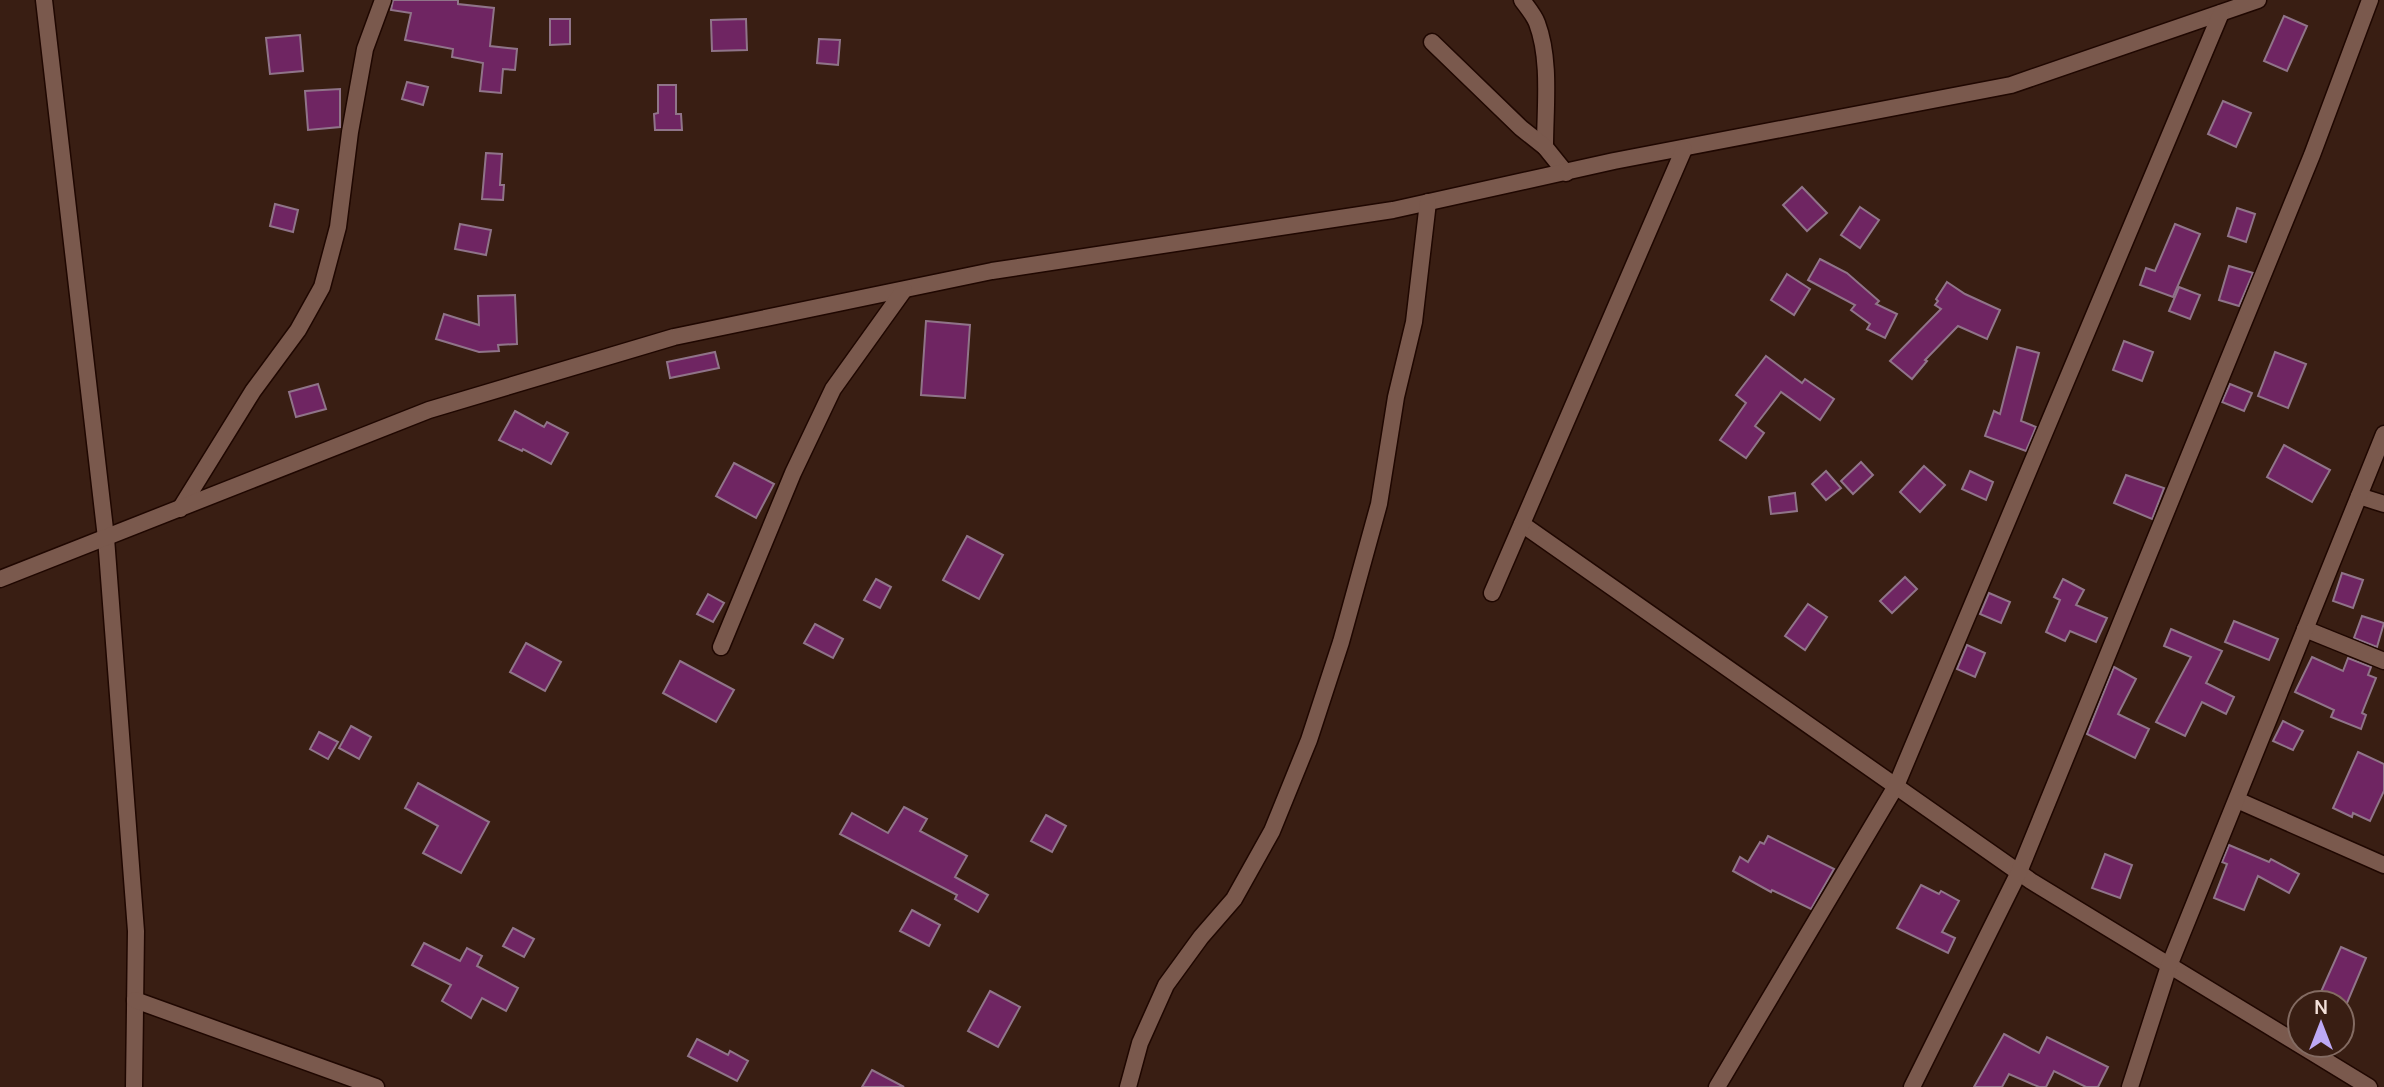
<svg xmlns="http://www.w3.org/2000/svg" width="2384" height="1087" font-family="Manrope,sans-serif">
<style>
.building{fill:#6f2562;stroke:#907489;stroke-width:2}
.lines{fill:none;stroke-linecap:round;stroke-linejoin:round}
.minor-casing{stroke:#1f0701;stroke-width:19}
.minor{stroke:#7a594d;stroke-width:16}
</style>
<rect width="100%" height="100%" fill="#391e13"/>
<g class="building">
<polygon points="393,0 458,0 458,4 494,8 490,46 517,49 515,70 503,69 501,93 480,91 483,63 452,57 453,49 405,40 411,13 391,10"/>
<polygon points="2284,16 2307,26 2287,71 2264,61"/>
<polygon points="550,19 570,19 570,44 550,45"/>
<polygon points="746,19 747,50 712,51 711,20"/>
<polygon points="300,35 303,71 270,74 266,38"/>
<polygon points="819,39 840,40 838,65 817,63"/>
<polygon points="407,82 428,87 423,105 402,99"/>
<polygon points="658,85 676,85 676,114 681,114 682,130 655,130 654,114 658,113"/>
<polygon points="340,89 340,127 308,130 305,91"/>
<polygon points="2223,101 2251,113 2236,147 2208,134"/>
<polygon points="486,153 502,154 500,185 504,185 503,200 482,199"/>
<polygon points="1802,187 1827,213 1807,231 1783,205"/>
<polygon points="275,204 298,210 293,232 270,226"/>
<polygon points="1860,207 1879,220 1860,248 1841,235"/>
<polygon points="2237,208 2255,214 2246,242 2228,236"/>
<polygon points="460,224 491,230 486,255 455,249"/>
<polygon points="2175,224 2200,234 2173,297 2140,285 2146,268 2155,271"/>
<polygon points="1820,259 1847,273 1879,301 1876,304 1897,314 1885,338 1867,329 1870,324 1851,310 1855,305 1808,280"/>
<polygon points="2229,266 2253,273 2239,306 2219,300"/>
<polygon points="1787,274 1810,289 1794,315 1771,300"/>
<polygon points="1947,282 1965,294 2000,310 1987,339 1958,326 1925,360 1927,361 1912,379 1890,361 1941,309 1935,305 1938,301 1936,299"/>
<polygon points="2179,287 2200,295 2190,319 2169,311"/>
<polygon points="515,295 517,344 498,345 499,351 479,352 436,339 444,314 479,325 478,296"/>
<polygon points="926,321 970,325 965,398 921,395"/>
<polygon points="2124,341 2153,352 2142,381 2113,370"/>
<polygon points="2017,347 2039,353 2021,421 2036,427 2026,451 1985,436 1994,411 2000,414"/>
<polygon points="715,352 719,368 670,378 667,362"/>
<polygon points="2275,352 2306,364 2288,408 2258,396"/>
<polygon points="1766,356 1802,383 1805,379 1834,399 1820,420 1781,392 1755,426 1764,433 1746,458 1720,440 1746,403 1736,395"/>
<polygon points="318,384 326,409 296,417 289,392"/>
<polygon points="2230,384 2252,393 2244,411 2222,402"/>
<polygon points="515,411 544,427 547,422 568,433 551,464 523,449 522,451 499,440"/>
<polygon points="2284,445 2330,470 2312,502 2267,477"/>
<polygon points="1861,462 1873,475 1853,494 1841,481"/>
<polygon points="734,463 774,484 756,518 716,496"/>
<polygon points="1924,466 1945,485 1920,512 1900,492"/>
<polygon points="1826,471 1841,488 1826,500 1812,484"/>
<polygon points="1970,471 1993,482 1986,500 1962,489"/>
<polygon points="2126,475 2164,488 2152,519 2114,503"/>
<polygon points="1795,493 1797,511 1771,514 1769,497"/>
<polygon points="967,536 1003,555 979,599 943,580"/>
<polygon points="2342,573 2363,580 2353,608 2333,601"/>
<polygon points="1905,577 1917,589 1892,613 1880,601"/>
<polygon points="876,579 891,587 880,608 864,600"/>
<polygon points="2063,579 2084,590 2076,605 2107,618 2096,642 2070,631 2065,641 2046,632 2060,600 2054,597"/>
<polygon points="1989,593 2010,602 2001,623 1980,614"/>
<polygon points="708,594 724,603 713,622 697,614"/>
<polygon points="1808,604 1827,617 1805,650 1785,636"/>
<polygon points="2362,616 2384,623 2377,647 2354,638"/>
<polygon points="2234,621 2278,639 2269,660 2225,642"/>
<polygon points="815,624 843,639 833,658 804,643"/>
<polygon points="2171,629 2222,651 2206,683 2234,697 2226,714 2202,702 2185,736 2156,722 2191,657 2164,646"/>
<polygon points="526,643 561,662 545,691 510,672"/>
<polygon points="1967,645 1985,653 1975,677 1957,669"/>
<polygon points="2312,657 2343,671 2348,658 2371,667 2368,675 2376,678 2362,713 2366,715 2361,729 2331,717 2334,710 2295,692"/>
<polygon points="680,661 734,690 716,722 663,693"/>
<polygon points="2114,667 2136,679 2118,714 2149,729 2135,758 2087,734"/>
<polygon points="2283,721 2303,731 2293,750 2273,741"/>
<polygon points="351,726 371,737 359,759 339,748"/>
<polygon points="319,732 338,742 328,759 310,749"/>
<polygon points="2358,752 2384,764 2384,791 2370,821 2353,813 2352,817 2333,808"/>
<polygon points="418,783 489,822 461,873 423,853 438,826 405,808"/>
<polygon points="904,807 927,819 920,831 967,856 955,877 988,895 978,912 955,899 957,895 840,834 852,813 888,833"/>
<polygon points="1046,815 1066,826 1052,852 1031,841"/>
<polygon points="1768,836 1834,869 1811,909 1772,890 1771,892 1733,871 1740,857 1748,862 1760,842 1764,844"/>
<polygon points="2229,845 2269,862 2271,859 2299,874 2289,893 2258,876 2244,910 2214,898 2227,864 2222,862"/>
<polygon points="2105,854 2132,865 2120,898 2092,888"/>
<polygon points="1921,885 1939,894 1941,891 1959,901 1942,932 1955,938 1948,953 1897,928"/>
<polygon points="912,910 940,925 929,946 900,931"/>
<polygon points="513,928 534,939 524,957 503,946"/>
<polygon points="424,943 460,961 467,948 482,956 477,966 518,988 506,1011 482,998 471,1018 442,1001 451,985 412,965"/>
<polygon points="2341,947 2366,958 2347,1003 2316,1003"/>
<polygon points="990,991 1020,1007 998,1047 968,1031"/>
<polygon points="2004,1034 2039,1053 2047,1037 2108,1067 2098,1087 2086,1087 2054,1071 2046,1087 2039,1087 2009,1074 2002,1087 1974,1087"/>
<polygon points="697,1039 728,1055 730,1051 748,1061 737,1081 688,1056"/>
<polygon points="872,1070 904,1087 862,1087"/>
</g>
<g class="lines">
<defs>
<g id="minor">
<polyline points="44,0 106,538 136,931 134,1087"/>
<path d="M1522 0C1527 7 1534 15 1537 23 1551 60 1545 108 1545 147"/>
<polyline points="1432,42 1521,128 1545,147 1566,173"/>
<polyline points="2359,496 2384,504"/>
<polyline points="180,509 253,391 298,330 322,287 338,227 350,132 365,49 383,0"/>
<polyline points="1522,524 2031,881 2369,1087"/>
<polyline points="0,579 429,410 674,337 992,271 1393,210 1614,161 2011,85 2258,0"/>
<polyline points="1492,593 1684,149"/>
<polyline points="2305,629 2384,661"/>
<polyline points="721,647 793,473 833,389 904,290"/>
<polyline points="2237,800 2384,865"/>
<polyline points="135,1000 376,1087"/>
<polyline points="1128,1087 1140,1043 1166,985 1201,937 1234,899 1272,831 1309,740 1341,642 1379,504 1396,397 1414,322 1428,202"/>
<polyline points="1717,1087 1896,786 2221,13"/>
<polyline points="1912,1087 2019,872 2312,155 2370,0"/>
<polyline points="2130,1087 2169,966 2384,434"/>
</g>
</defs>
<use href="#minor" class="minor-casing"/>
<use href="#minor" class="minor"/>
</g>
<g transform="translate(2321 1024)"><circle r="33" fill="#391e13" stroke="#836b62" stroke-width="2"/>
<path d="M0-5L12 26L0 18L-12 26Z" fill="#bda9f5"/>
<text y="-10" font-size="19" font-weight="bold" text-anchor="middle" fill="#f2dfd8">N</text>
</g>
</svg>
